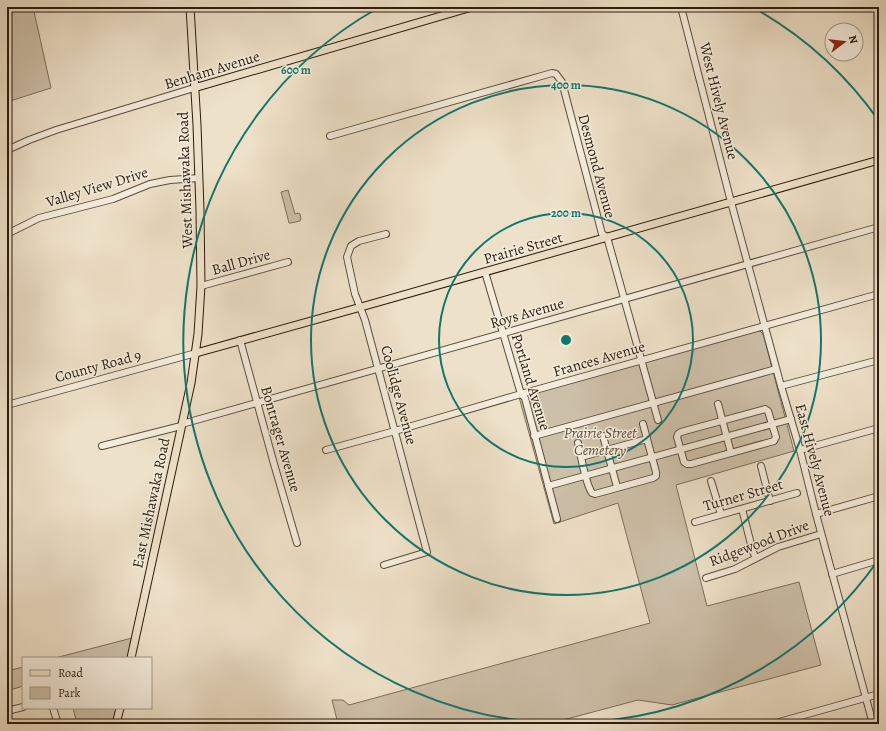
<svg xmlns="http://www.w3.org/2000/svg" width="886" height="731" font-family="Alegreya,serif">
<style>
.green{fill:#cdc0a9;stroke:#7c6e5b}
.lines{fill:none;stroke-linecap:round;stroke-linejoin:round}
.minor-casing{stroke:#5b4d3c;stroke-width:8}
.major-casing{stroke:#2a1c0d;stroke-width:9}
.minor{stroke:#f4ecdc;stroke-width:6}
.major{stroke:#eee1c9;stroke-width:7}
.ring{fill:none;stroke:#0f766e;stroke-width:2}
.labels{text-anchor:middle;stroke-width:3;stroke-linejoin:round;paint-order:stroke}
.street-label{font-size:15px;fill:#2a1c0d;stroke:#f4ecdc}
.park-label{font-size:15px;font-style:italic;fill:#5b4d3c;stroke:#f4ecdc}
.centre{fill:#0f766e;stroke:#f4ecdc;stroke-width:2}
.ring-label{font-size:12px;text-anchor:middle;font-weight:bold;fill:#0f766e;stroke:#f4ecdc;stroke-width:3;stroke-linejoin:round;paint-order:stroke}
</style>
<rect width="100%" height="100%" fill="#eee1c9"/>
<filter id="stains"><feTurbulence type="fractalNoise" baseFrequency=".005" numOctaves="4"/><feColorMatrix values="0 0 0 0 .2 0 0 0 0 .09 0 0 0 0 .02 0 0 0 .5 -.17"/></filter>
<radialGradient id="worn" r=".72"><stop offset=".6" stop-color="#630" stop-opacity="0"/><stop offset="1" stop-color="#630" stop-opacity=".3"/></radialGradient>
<g class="green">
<polygon points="7,7 33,7 51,88 7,102"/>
<polygon points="288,190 295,214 298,213 300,214 301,219 300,221 291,223 289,223 281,192"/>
<polygon points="756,331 760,331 763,334 794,451 676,485 707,606 799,582 821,665 672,705 638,700 548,724 338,724 332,700 343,700 349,705 650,623 618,503 554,524 519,397"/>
<polygon points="132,638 128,658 55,658"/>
<polygon points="23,667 23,686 7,691 7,671"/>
<polygon points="73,708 116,708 113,724 77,724"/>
</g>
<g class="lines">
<defs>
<g id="minor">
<polyline points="681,7 731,202 781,386 800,450 816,514 873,724"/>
<polyline points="330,136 545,75 552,73 556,74 562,82 602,234 607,237 658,420"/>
<polyline points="7,150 29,140 56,130 194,88"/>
<polyline points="7,234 39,218 113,199 150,184 170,180 199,178"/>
<polyline points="485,272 521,394 525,398 557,519"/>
<polyline points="201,286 288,262"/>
<polyline points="240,340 274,464 297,543"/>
<polyline points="781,386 879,360"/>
<polyline points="718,404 731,453"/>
<polyline points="7,405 196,353"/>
<polygon points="765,409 768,411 776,437 774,441 691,464 687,464 684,462 677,437 678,434 681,432"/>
<polyline points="182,424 879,227"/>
<polyline points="643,424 647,439"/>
<polyline points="534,436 776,369"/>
<polyline points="603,436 617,487"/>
<path d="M578 443C581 455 585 483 592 493L595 494 653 478 656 476V472L647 439 581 457"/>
<polyline points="102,446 181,426"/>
<polyline points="326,450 395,431 521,394 879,294"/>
<polyline points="800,450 879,428"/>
<polyline points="761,466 770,501"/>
<polyline points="711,481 721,514"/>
<polyline points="548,486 791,419"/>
<polyline points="742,509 753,552 756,558"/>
<polyline points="816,514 879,496"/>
<polyline points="695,522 797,493"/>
<polyline points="384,565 427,552 365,320 355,294 347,257 351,246 359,241 386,234"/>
<polyline points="832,574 879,560"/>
<polyline points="706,578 735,569 778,547 821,534"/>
<polyline points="53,708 58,724"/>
<polyline points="7,711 23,707"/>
<polyline points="7,721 8,724"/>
<polyline points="772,724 879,694"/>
</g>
<g id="major">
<polyline points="194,88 472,7"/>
<polyline points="196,353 361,307 879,160"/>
<polyline points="131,658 191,383 198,334 201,286 200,210 197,125 190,7"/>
<polyline points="116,724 120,708"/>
</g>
</defs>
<use href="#minor" class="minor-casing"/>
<use href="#major" class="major-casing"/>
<use href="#minor" class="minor"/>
<use href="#major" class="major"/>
</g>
<g class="ring">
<circle cx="566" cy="340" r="127"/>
<circle cx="566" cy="340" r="255"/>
<path d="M879 559A382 382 0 1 1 378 8M754 8A382 382 0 0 1 879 121"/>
</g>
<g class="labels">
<g class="street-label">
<text transform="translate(212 70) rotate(-17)" y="5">Benham Avenue</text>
<text transform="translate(719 101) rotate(76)" y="5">West Hively Avenue</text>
<text transform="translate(597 166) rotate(75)" y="5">Desmond Avenue</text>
<text transform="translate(185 180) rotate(-92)" y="5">West Mishawaka Road</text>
<text transform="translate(97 187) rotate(-17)" y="5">Valley View Drive</text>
<text transform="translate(523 248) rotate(-16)" y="5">Prairie Street</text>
<text transform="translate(241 262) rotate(-16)" y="5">Ball Drive</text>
<text transform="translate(527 313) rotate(-16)" y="5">Roys Avenue</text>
<text transform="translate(599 359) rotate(-16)" y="5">Frances Avenue</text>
<text transform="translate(98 366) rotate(-15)" y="5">County Road 9</text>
<text transform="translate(531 382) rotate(73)" y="5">Portland Avenue</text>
<text transform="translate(399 395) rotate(75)" y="5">Coolidge Avenue</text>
<text transform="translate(281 439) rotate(74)" y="5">Bontrager Avenue</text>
<text transform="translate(815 460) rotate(75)" y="5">East Hively Avenue</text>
<text transform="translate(743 495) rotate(-16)" y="5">Turner Street</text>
<text transform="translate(151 503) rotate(-78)" y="5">East Mishawaka Road</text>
<text transform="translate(759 543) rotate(-21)" y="5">Ridgewood Drive</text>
</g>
<g class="park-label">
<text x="600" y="438">Prairie Street<tspan x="600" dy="17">Cemetery</tspan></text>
</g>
</g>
<circle cx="566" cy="340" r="6" class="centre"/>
<g class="ring-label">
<text x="296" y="74">600 m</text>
<text x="566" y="89">400 m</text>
<text x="566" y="217">200 m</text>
</g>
<rect width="886" height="731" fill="none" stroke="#eee1c9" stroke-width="24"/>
<rect x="8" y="8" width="870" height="715" fill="none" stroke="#2a1c0d" stroke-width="2"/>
<rect x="12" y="12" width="862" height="707" fill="none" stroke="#2a1c0d"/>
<rect x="22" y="657" width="130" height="52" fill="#f4ecdc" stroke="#a39989"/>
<rect x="30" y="670" width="20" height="6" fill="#eee1c9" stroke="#a39989"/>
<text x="58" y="677" font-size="12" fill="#2a1c0d">Road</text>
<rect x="30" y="687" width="20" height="12" fill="#cdc0a9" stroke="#a39989"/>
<text x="58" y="697" font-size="12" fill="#2a1c0d">Park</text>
<g transform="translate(844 42) rotate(75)"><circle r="19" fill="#f4ecdc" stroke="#a39989"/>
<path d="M0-3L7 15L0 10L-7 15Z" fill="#8f2418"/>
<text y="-6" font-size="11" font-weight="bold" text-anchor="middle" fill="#2a1c0d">N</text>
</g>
<rect width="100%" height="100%" filter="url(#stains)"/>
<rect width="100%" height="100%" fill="url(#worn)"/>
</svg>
